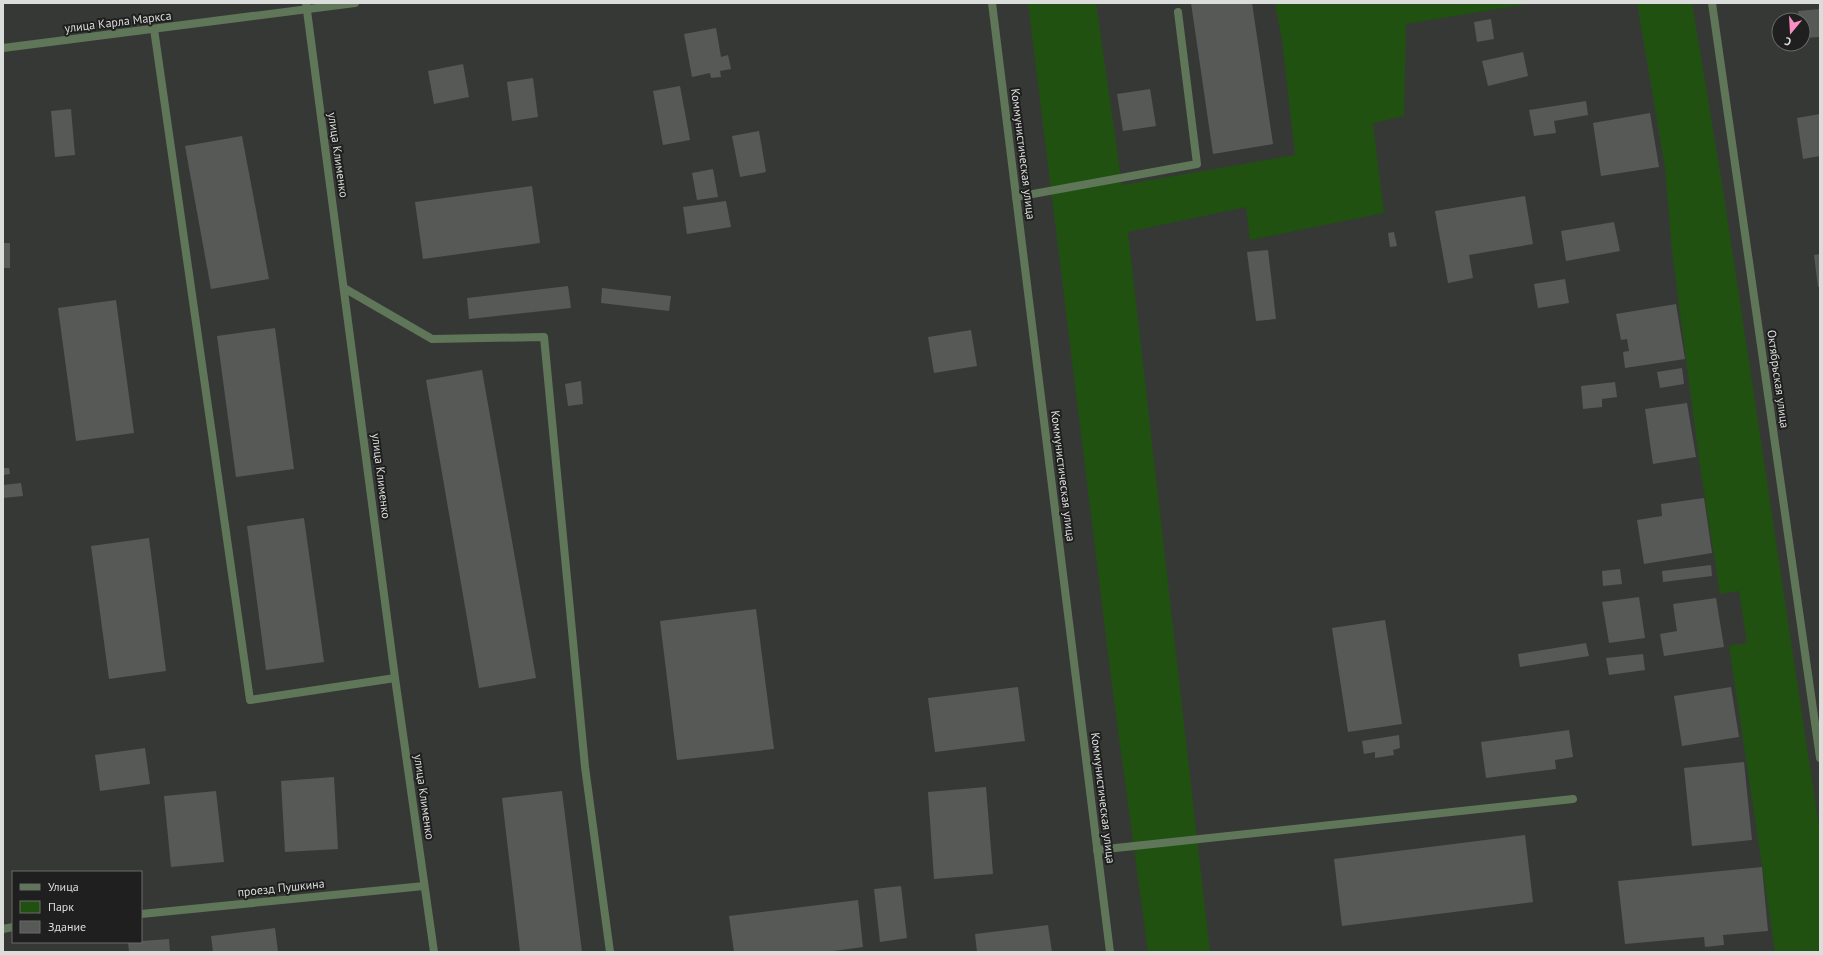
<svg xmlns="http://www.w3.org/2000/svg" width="1823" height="955" font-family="'PT Sans',sans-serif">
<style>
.green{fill:#205111}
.building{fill:#565955}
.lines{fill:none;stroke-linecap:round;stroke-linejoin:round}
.lane{stroke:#5f7659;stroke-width:8}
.street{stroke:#5f7659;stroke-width:8}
.labels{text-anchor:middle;stroke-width:4;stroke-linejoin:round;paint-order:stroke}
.street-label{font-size:12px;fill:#dbdddb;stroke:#1e1f1e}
</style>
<rect width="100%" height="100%" fill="#363835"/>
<g class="green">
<polygon points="1028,3 1096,3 1122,185 1295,155 1282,40 1275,3 1534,3 1406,24 1404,116 1373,123 1384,213 1250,240 1246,207 1128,232 1210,952 1148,952 1111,678"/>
<polygon points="1637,3 1692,3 1724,196 1820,834 1820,952 1775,952 1729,646 1747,643 1739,591 1720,594 1699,459 1672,251 1665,168"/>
</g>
<g class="building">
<polygon points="1191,3 1252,3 1273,144 1213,154"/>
<polygon points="1820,9 1820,37 1803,38 1803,20 1799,20 1798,11"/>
<polygon points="1491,19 1494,39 1477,42 1474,22"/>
<polygon points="716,28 721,57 728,55 731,69 720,71 721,77 711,78 710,73 692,77 684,34"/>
<polygon points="1523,52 1528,76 1488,86 1482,61"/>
<polygon points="463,64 469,97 434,104 428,71"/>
<polygon points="533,78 538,117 512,121 507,82"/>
<polygon points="680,86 690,140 663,145 653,91"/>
<polygon points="1150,89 1156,126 1123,131 1117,94"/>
<polygon points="1586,101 1588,115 1554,121 1556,133 1534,136 1529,110"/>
<polygon points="71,109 75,155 55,157 51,111"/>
<polygon points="1650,113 1659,167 1601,176 1593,123"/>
<polygon points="1820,114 1820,156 1803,159 1797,118"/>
<polygon points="759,131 766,172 740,177 732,136"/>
<polygon points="242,136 269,279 211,289 185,146"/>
<polygon points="713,169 718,197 697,200 692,173"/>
<polygon points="532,186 540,243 423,259 415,202"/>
<polygon points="1525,196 1533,244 1469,255 1473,278 1448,283 1435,211"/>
<polygon points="726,201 731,227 687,234 683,207"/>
<polygon points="1614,222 1620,251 1566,261 1561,231"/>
<polygon points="1394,232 1397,246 1390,247 1388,233"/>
<rect x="3" y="243" width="7" height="25"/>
<polygon points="1268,250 1276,319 1256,321 1247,252"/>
<polygon points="1820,254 1820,287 1818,287 1814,255"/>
<polygon points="1565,279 1569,303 1538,308 1534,284"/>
<polygon points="568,286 571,308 469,319 467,298"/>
<polygon points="602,288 671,296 669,311 601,303"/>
<polygon points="116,300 134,433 76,441 58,308"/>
<polygon points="1676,304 1685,359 1625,368 1623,352 1629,351 1627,339 1621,340 1616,314"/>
<polygon points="275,328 294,469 236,477 217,336"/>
<polygon points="971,330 977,366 934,373 928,337"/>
<polygon points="1682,368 1684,384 1660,388 1657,372"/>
<polygon points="482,370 536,678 479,688 426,380"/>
<polygon points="581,381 583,404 568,406 565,384"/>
<polygon points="1615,382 1617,397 1602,399 1602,407 1583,409 1581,386"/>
<polygon points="1687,403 1696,457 1653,464 1645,409"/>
<polygon points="3,468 9,468 10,474 3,475"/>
<polygon points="21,483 23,496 3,498 3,485"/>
<polygon points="1704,498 1712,553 1644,564 1637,520 1662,516 1661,504"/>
<polygon points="304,518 324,662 266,670 247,526"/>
<polygon points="149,538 166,671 109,679 91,546"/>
<polygon points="1711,565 1712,576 1663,582 1662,571"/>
<polygon points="1620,569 1622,584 1603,586 1602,571"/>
<polygon points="1639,597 1645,638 1609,643 1602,602"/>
<polygon points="1716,598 1724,647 1664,656 1660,634 1677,631 1673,604"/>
<polygon points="756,609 774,749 677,760 660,621"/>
<polygon points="1385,620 1402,724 1348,732 1332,628"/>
<polygon points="1586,643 1589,656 1520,667 1518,654"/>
<polygon points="1643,654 1645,670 1609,675 1606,658"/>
<polygon points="1018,687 1025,741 935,752 928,698"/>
<polygon points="1731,687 1739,737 1682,746 1674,696"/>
<polygon points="1569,730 1573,757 1555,760 1556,769 1486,778 1481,742"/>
<polygon points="1399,735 1400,748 1393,750 1394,755 1375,758 1375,752 1364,754 1362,741"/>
<polygon points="145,748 150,784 100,791 95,755"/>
<polygon points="1744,762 1752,840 1692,846 1684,768"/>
<polygon points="334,777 338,849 285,852 281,781"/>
<polygon points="986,787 993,874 934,879 928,792"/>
<polygon points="216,791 224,862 171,867 164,796"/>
<polygon points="562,791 582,952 520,952 502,798"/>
<polygon points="1525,835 1533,902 1342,926 1334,859"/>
<polygon points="1762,867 1768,931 1723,935 1724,945 1705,947 1704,937 1625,944 1618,881"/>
<polygon points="901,886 907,938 880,942 874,889"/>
<polygon points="858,900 863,947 826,952 734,952 729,916"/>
<polygon points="1048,925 1052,952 977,952 975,934"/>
<polygon points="275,928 278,952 213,952 211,936"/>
<polygon points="169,939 170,952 129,952 128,942"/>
</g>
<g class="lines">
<g class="lane">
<polyline points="154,29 250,700 395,678"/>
<polyline points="1016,197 1197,164 1178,12"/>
<polyline points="344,288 432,339 544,337 585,767 610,952"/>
<polyline points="1097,850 1573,799"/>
</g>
<g class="street">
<polyline points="306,3 395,678 434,952"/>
<polyline points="992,3 1110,952"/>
<polyline points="1712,3 1820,758"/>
<polyline points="3,48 355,3"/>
<polyline points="141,914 424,886"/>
<polyline points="3,929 13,927"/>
</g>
</g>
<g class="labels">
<g class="street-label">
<text transform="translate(118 22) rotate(-7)" y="4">улица Карла Маркса</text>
<text transform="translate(1023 154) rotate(83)" y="4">Коммунистическая улица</text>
<text transform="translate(338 155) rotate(82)" y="4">улица Клименко</text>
<text transform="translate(1778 379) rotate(82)" y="4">Октябрьская улица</text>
<text transform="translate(381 476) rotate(83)" y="4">улица Клименко</text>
<text transform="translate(1063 476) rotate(83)" y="4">Коммунистическая улица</text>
<text transform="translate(424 797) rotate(82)" y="4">улица Клименко</text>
<text transform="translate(1103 798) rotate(83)" y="4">Коммунистическая улица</text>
<text transform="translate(281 888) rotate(-6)" y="4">проезд Пушкина</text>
</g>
</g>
<rect width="1823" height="955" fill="none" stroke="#dbdddb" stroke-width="8"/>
<rect x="12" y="871" width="130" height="72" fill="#1e1f1e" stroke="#6a6b6a"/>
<rect x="20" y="884" width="20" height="6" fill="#5f7659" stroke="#6a6b6a"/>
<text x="48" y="891" font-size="12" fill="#dbdddb">Улица</text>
<rect x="20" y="901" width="20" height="12" fill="#205111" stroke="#6a6b6a"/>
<text x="48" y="911" font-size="12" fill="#dbdddb">Парк</text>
<rect x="20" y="921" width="20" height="12" fill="#565955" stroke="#6a6b6a"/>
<text x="48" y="931" font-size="12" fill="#dbdddb">Здание</text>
<g transform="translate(1791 32) rotate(198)"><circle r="19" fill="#1e1f1e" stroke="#6a6b6a"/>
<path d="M0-3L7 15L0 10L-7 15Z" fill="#fb8fc5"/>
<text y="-6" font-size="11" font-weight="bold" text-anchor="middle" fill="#dbdddb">С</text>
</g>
</svg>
